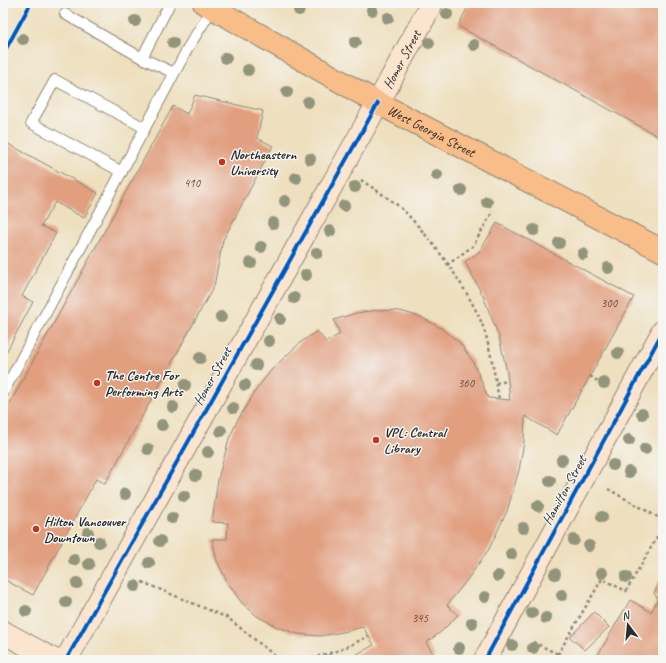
<svg xmlns="http://www.w3.org/2000/svg" width="666" height="663" font-family="Caveat,sans-serif">
<style>
.building{fill:#e19f80}
.lines{fill:none;stroke-linecap:round;stroke-linejoin:round}
.lane-casing{stroke:#8c8574;stroke-width:12}
.secondary-casing{stroke:#8c8574;stroke-width:24}
.primary-casing{stroke:#8c8574;stroke-width:24}
.path{stroke:#8c8574;stroke-width:2.5;stroke-dasharray:3 3;stroke-linecap:butt}
.lane{stroke:#fff;stroke-width:10}
.secondary{stroke:#fce5cf;stroke-width:22}
.primary{stroke:#f8bd88;stroke-width:22}
.cycleway-casing{stroke:#f6f6f2;stroke-width:6}
.cycleway{stroke:#0057b8;stroke-width:4}
.tree{fill:#92947b}
.poi-dot{fill:#c8321e;stroke:#f6f6f2;stroke-width:1.5}
.labels{text-anchor:middle;stroke-width:3;stroke-linejoin:round;paint-order:stroke}
.number-label{font-size:12px;fill:#584840}
.street-label{font-size:14px;fill:#2b2b2b;stroke:#f6f6f2}
.poi-label{font-size:14px;font-weight:bold;fill:#2b2b2b;stroke:#f6f6f2;text-anchor:start}
</style>
<rect width="100%" height="100%" fill="#f6f6f2"/>
<filter id="ink" filterUnits="userSpaceOnUse"><feTurbulence type="fractalNoise" baseFrequency=".025" numOctaves="2"/><feDisplacementMap in="SourceGraphic" scale="8" xChannelSelector="R" yChannelSelector="G"/><feConvolveMatrix kernelMatrix="1 2 1 2 8 2 1 2 1" color-interpolation-filters="sRGB"/></filter>
<filter id="wash" filterUnits="userSpaceOnUse"><feTurbulence type="fractalNoise" baseFrequency=".012" numOctaves="4" result="noise"/><feDisplacementMap in="SourceGraphic" scale="16" xChannelSelector="R" yChannelSelector="G"/><feGaussianBlur stdDeviation="0.9" result="paint"/><feColorMatrix in="noise" values="0 0 0 0 0 0 0 0 0 0 0 0 0 0 0 0 0 1.4 0 .05"/><feComposite in="paint" operator="in"/></filter>
<g filter="url(#wash)">
<rect width="100%" height="100%" fill="#eedfbe"/>
<g id="blocks">
<g class="building">
<polygon points="470,3 663,3 663,139 458,26"/>
<polygon points="195,95 263,111 257,138 273,146 223,240 214,286 107,480 105,484 96,479 33,595 3,579 3,416 173,106 187,114"/>
<polygon points="3,141 98,193 84,218 55,202 41,226 56,233 22,296 33,302 3,358"/>
<polygon points="497,223 634,297 557,435 525,416 524,442 519,470 507,511 489,549 467,580 447,605 458,615 442,631 426,643 435,656 430,660 346,660 374,645 363,627 343,632 320,636 298,634 277,627 257,616 241,602 228,583 217,561 212,539 227,539 228,523 212,522 218,479 229,439 237,421 258,387 272,369 301,342 317,331 326,342 340,334 334,320 356,313 378,310 400,311 421,317 441,328 459,342 472,360 481,380 488,398 510,400 507,372 499,337 483,296 465,262 479,252"/>
<polygon points="663,575 663,660 595,660 630,600 651,612 658,599 654,593"/>
<polygon points="594,612 609,627 585,650 570,637"/>
</g>
</g>
</g>
<g filter="url(#ink)">
<use href="#blocks" fill-opacity="0" stroke="#8c8574" stroke-width="1"/>
<g class="lines">
<defs>
<g id="lane">
<polyline points="65,14 142,58 170,3"/>
<polyline points="142,58 174,73"/>
<polyline points="122,172 31,123 55,80 145,128"/>
<polyline points="3,393 189,46 214,6"/>
</g>
<g id="secondary">
<polyline points="3,632 54,660"/>
<path id="s1" d="M66 660 378 103 432 3"/>
<polyline points="485,660 663,331"/>
</g>
<g id="primary">
<path id="s2" d="M204 3 378 103 663 251"/>
</g>
</defs>
<use href="#lane" class="lane-casing"/>
<use href="#secondary" class="secondary-casing"/>
<use href="#primary" class="primary-casing"/>
<g class="path">
<path d="M361 180C374 189 391 199 403 210 432 239 463 282 480 319 490 342 494 374 499 399"/>
<polyline points="447,265 473,246 493,211"/>
<polyline points="590,376 599,382"/>
<polyline points="496,383 508,381"/>
<polyline points="608,489 663,520"/>
<polyline points="142,582 228,618 280,660"/>
<polyline points="533,642 558,654"/>
<polyline points="329,654 331,660"/>
<polyline points="306,660 340,650 369,636"/>
<polyline points="569,660 558,654 602,579 626,591 663,527"/>
</g>
<use href="#lane" class="lane"/>
<use href="#secondary" class="secondary"/>
<use href="#primary" class="primary"/>
<defs>
<g id="cycleway">
<polyline points="3,54 31,3"/>
<polyline points="66,660 378,103"/>
<polyline points="485,660 663,331"/>
</g>
</defs>
<use href="#cycleway" class="cycleway-casing"/>
<use href="#cycleway" class="cycleway"/>
</g>
<g class="tree">
<circle cx="299" cy="10" r="6"/>
<circle cx="372" cy="10" r="6"/>
<circle cx="447" cy="14" r="6"/>
<circle cx="388" cy="18" r="6"/>
<circle cx="135" cy="21" r="6"/>
<circle cx="23" cy="39" r="6"/>
<circle cx="355" cy="42" r="6"/>
<circle cx="173" cy="43" r="6"/>
<circle cx="429" cy="43" r="6"/>
<circle cx="474" cy="45" r="6"/>
<circle cx="226" cy="58" r="6"/>
<circle cx="248" cy="70" r="6"/>
<circle cx="287" cy="92" r="6"/>
<circle cx="308" cy="102" r="6"/>
<circle cx="310" cy="159" r="6"/>
<circle cx="437" cy="175" r="6"/>
<circle cx="296" cy="178" r="6"/>
<circle cx="355" cy="187" r="6"/>
<circle cx="461" cy="190" r="6"/>
<circle cx="285" cy="201" r="6"/>
<circle cx="487" cy="202" r="6"/>
<circle cx="344" cy="206" r="6"/>
<circle cx="273" cy="223" r="6"/>
<circle cx="534" cy="230" r="6"/>
<circle cx="330" cy="231" r="6"/>
<circle cx="559" cy="243" r="6"/>
<circle cx="261" cy="247" r="6"/>
<circle cx="317" cy="253" r="6"/>
<circle cx="583" cy="254" r="6"/>
<circle cx="251" cy="263" r="6"/>
<circle cx="608" cy="268" r="6"/>
<circle cx="306" cy="275" r="6"/>
<circle cx="294" cy="298" r="6"/>
<circle cx="221" cy="317" r="6"/>
<circle cx="280" cy="319" r="6"/>
<circle cx="269" cy="341" r="6"/>
<circle cx="618" cy="353" r="6"/>
<circle cx="200" cy="358" r="6"/>
<circle cx="256" cy="365" r="6"/>
<circle cx="604" cy="383" r="6"/>
<circle cx="185" cy="385" r="6"/>
<circle cx="245" cy="385" r="6"/>
<circle cx="173" cy="407" r="6"/>
<circle cx="233" cy="408" r="6"/>
<circle cx="642" cy="414" r="6"/>
<circle cx="162" cy="425" r="6"/>
<circle cx="221" cy="431" r="6"/>
<circle cx="629" cy="440" r="6"/>
<circle cx="148" cy="449" r="6"/>
<circle cx="645" cy="449" r="6"/>
<circle cx="208" cy="452" r="6"/>
<circle cx="562" cy="460" r="6"/>
<circle cx="613" cy="465" r="6"/>
<circle cx="629" cy="472" r="6"/>
<circle cx="196" cy="475" r="6"/>
<circle cx="550" cy="481" r="6"/>
<circle cx="125" cy="494" r="6"/>
<circle cx="184" cy="496" r="6"/>
<circle cx="538" cy="506" r="6"/>
<circle cx="602" cy="517" r="6"/>
<circle cx="172" cy="518" r="6"/>
<circle cx="523" cy="528" r="6"/>
<circle cx="88" cy="533" r="6"/>
<circle cx="574" cy="540" r="6"/>
<circle cx="160" cy="541" r="6"/>
<circle cx="99" cy="542" r="6"/>
<circle cx="589" cy="546" r="6"/>
<circle cx="511" cy="554" r="6"/>
<circle cx="74" cy="560" r="6"/>
<circle cx="149" cy="563" r="6"/>
<circle cx="89" cy="564" r="6"/>
<circle cx="602" cy="573" r="6"/>
<circle cx="555" cy="574" r="6"/>
<circle cx="498" cy="576" r="6"/>
<circle cx="626" cy="577" r="6"/>
<circle cx="77" cy="583" r="6"/>
<circle cx="135" cy="586" r="6"/>
<circle cx="562" cy="595" r="6"/>
<circle cx="485" cy="597" r="6"/>
<circle cx="66" cy="602" r="6"/>
<circle cx="26" cy="611" r="6"/>
<circle cx="532" cy="613" r="6"/>
<circle cx="546" cy="618" r="6"/>
<circle cx="472" cy="623" r="6"/>
<circle cx="512" cy="645" r="6"/>
<circle cx="459" cy="648" r="6"/>
<circle cx="533" cy="648" r="6"/>
</g>
</g>
<g class="poi-dot">
<circle cx="222" cy="162" r="4"/>
<circle cx="97" cy="383" r="4"/>
<circle cx="376" cy="440" r="4"/>
<circle cx="36" cy="529" r="4"/>
</g>
<g class="labels">
<g class="number-label">
<text x="192" y="187">410</text>
<text x="609" y="307">300</text>
<text x="466" y="387">360</text>
<text x="420" y="622">345</text>
</g>
<g class="street-label">
<text dy="5" stroke="none"><textPath href="#s1" startOffset="688">Homer Street</textPath></text>
<text dy="5" stroke="none"><textPath href="#s2" startOffset="261">West Georgia Street</textPath></text>
<text transform="translate(212 376) rotate(-61)" y="5">Homer Street</text>
<text transform="translate(564 490) rotate(-61)" y="5">Hamilton Street</text>
</g>
<g class="poi-label">
<text x="230" y="159">Northeastern<tspan x="230" dy="16">University</tspan></text>
<text x="105" y="380">The Centre For<tspan x="105" dy="16">Performing Arts</tspan></text>
<text x="384" y="437">VPL: Central<tspan x="384" dy="16">Library</tspan></text>
<text x="44" y="526">Hilton Vancouver<tspan x="44" dy="16">Downtown</tspan></text>
</g>
</g>
<rect width="666" height="663" fill="none" stroke="#f6f6f2" stroke-width="16"/>
<g transform="translate(628 625) rotate(344)" stroke="#f6f6f2" stroke-width="3" paint-order="stroke">
<path d="M0-3L7 15L0 10L-7 15Z" fill="#2b2b2b"/>
<text y="-6" font-size="11" font-weight="bold" text-anchor="middle" fill="#2b2b2b">N</text>
</g>
</svg>
